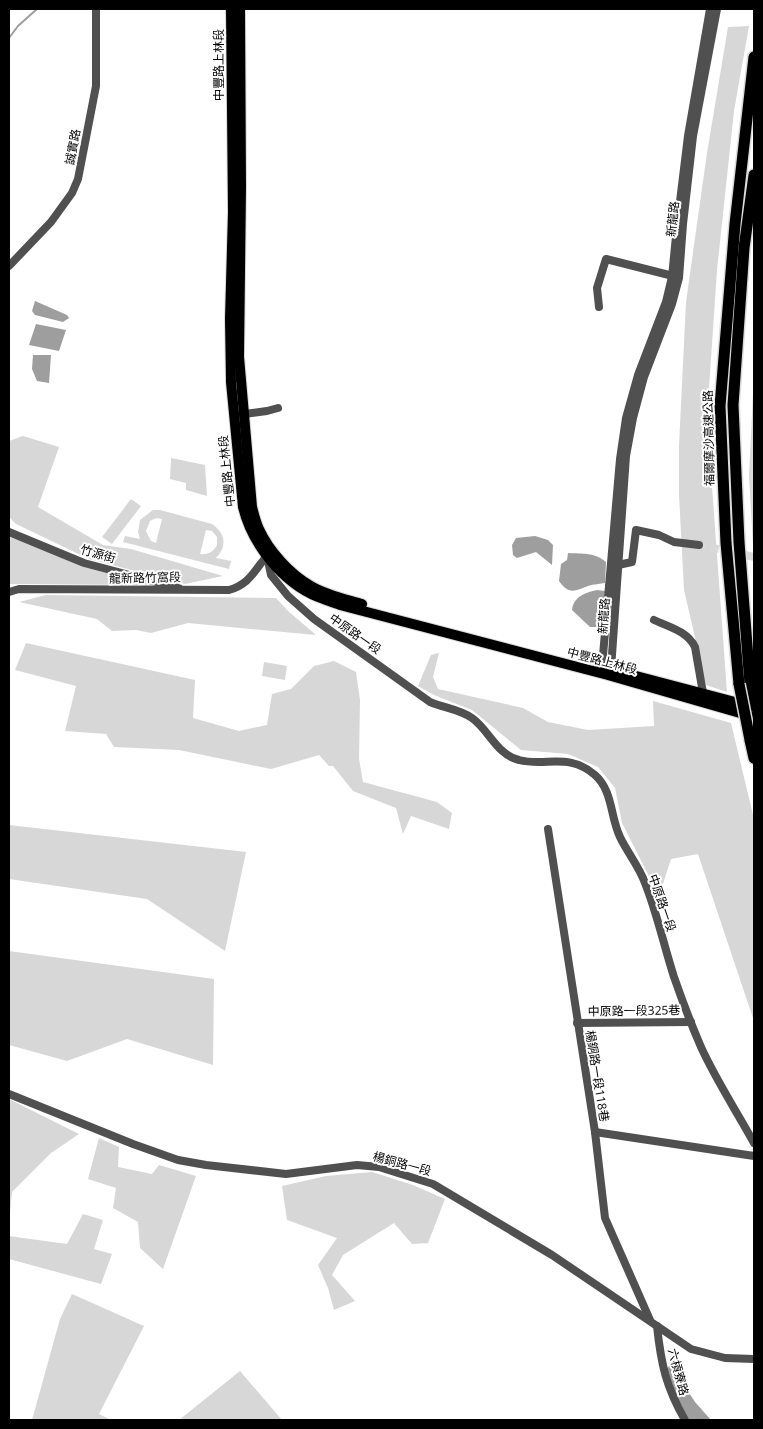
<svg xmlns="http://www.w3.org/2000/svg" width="763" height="1429" font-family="'Open Sans','Noto Sans TC',sans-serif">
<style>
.green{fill:#d7d7d7;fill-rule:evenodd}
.water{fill:#9e9e9e}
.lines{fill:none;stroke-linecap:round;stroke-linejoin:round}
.stream{stroke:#9e9e9e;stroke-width:2}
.minor-tunnel{stroke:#d9d9d9;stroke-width:8;stroke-dasharray:8 4;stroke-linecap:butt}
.major-casing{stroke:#dbdbdb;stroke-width:12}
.highway-casing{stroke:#dbdbdb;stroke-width:14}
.minor{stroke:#505050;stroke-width:8}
.major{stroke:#000;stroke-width:10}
.highway{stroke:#000;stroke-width:11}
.highway-bridge-casing{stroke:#dbdbdb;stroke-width:14;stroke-linecap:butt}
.highway-bridge{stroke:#000;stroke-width:11}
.labels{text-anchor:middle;stroke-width:4;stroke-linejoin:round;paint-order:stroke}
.street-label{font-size:12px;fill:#000;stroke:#fff}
</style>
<rect width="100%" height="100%" fill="#fff"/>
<g class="green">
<polygon points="749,26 734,111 717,270 707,418 727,692 706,685 684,590 679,495 679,445 686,302 707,153 728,27"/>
<polygon points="754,373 754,563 749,476"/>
<polygon points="23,436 59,447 38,507 103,545 131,549 223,576 185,584 89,559 16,524 9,517 9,441"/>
<polygon points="171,458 205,465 207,496 186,490 186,483 170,479"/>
<polygon points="131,499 141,506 112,544 102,537"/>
<path d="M153 510H160L212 524C225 533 228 546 216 558L231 561 229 569 123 542 125 536 140 539 138 532 140 520ZM156 518 162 519 156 543 151 541 146 531 150 521ZM206 530 212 531 217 537V545C213 552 208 555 200 554Z"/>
<polygon points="9,537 25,542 80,566 161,583 159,589 140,585 9,584"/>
<polygon points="46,595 276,598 288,611 316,635 188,623 151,633 136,630 112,631 97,619 19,602"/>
<polygon points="26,643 195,680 193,718 239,731 267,725 272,694 291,689 314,666 334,661 356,672 360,700 359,759 363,782 437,802 452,813 449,829 411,816 403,834 396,808 353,791 333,766 329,766 319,755 271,769 179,750 114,747 106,734 65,731 76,686 15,670"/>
<polygon points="439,653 433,677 438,689 523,708 548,722 588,730 654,726 653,701 731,723 754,819 754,1021 698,854 671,859 659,896 622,823 615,788 598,767 568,754 521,750 472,710 434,695 418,686 431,655"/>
<polygon points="264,662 287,666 285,680 262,676"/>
<polygon points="9,825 246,852 225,951 147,899 9,879"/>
<polygon points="9,951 214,979 213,1065 127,1039 67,1061 9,1045"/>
<polygon points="9,1099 79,1134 51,1153 12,1192 9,1223"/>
<polygon points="99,1138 119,1147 118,1167 152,1174 159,1165 196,1176 163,1269 140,1248 138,1222 113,1208 116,1188 88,1179"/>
<polygon points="372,1172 413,1185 445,1199 428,1243 412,1244 394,1223 343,1255 332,1275 355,1301 334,1310 328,1288 318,1265 337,1238 287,1220 282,1186 326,1176"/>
<polygon points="83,1214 103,1220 94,1249 112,1254 101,1284 9,1259 9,1236 67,1244"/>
<polygon points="72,1294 144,1326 99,1414 111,1420 32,1420 60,1319"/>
<polygon points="240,1371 282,1420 179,1420"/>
</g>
<g class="water">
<polygon points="35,301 67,315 69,318 63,322 35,315 32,311"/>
<polygon points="36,324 66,330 59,351 29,345"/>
<polygon points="33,355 51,355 49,383 37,381 32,369"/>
<polygon points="535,536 548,540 553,545 552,565 536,552 517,558 513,555 512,545 516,538"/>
<path d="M568 553C583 554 594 552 606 562L605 583C600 584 594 584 588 586 575 591 569 595 559 581L561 564 567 560Z"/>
<path d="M597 590 605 591 601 627H590L572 610C573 597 586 592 597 590Z"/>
<polygon points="669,1366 672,1367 695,1402 711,1420 689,1420 676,1395 667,1369"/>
</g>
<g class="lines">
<polyline class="stream" points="9,38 18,26 37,9"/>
<polyline class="minor-tunnel" points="699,545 754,557"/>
<defs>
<g id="major">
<path d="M231 9 233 212 230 319 231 382 243 507C252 544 282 582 318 597 325 600 333 602 340 605L608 675 754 717"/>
<path d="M240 9 241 187 239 357 252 507C254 515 256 523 259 529 269 551 290 574 311 586 326 595 345 599 362 604"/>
<polyline points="598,666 754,707"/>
</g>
<g id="highway">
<polyline points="754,175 744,248 733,405 739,542 750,684 754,702"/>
<polyline points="739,684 726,543 720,406 735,224 754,57"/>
<polyline points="750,740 754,758"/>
</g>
</defs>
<use href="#major" class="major-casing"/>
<use href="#highway" class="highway-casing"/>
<g class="minor">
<polyline points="710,9 688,136 677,226 672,277 666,302 638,375 626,418 620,459 602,667 608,675 611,669 626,456 633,418 644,377 672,304 679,278 683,224 693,136 717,9"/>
<polyline points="9,266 51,222 72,193 78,179 96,86 96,9"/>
<polyline points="599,307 597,288 606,259 677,277"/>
<polyline points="244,414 267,411 278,408"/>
<polyline points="9,532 84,563 179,588"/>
<path d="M267 556 271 575 288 596 314 619 430 702C444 708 459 709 472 718 489 730 497 755 519 760 546 767 568 752 595 775 613 791 610 816 620 837 627 852 639 866 645 883 657 913 664 946 674 977 682 1000 691 1024 701 1047 716 1080 737 1112 754 1143"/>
<polyline points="618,565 632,562 636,530 659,535 674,542 699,545"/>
<path d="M9 592 19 589 229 590C252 583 254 569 269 554"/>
<path d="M654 620C669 627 687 631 695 647L703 693"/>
<polyline points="548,829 595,1132 605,1218 650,1320"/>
<polyline points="577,1023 691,1022"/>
<polyline points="9,1094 133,1144 178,1160 206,1165 286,1174 357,1165 379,1167 433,1184 552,1255 691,1349 725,1358 754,1359"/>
<polyline points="595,1132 754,1156"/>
<path d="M657 1326C661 1364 666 1387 685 1420"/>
</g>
<use href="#major" class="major"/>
<use href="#highway" class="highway"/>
<defs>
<polyline id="highway-bridge" points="739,684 750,740"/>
</defs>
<use href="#highway-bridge" class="highway-bridge-casing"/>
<use href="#highway-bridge" class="highway-bridge"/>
</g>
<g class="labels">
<g class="street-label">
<text transform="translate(219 65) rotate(-90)" y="4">中豐路上林段</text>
<text transform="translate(73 147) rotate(-79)" y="4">誠實路</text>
<text transform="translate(673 219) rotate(-84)" y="4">新龍路</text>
<text transform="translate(709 438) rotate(-91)" y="4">福爾摩沙高速公路</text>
<text transform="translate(227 471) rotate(-96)" y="4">中豐路上林段</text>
<text transform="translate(98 554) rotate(16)" y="4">竹源街</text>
<text transform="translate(145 578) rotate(-1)" y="4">龍新路竹窩段</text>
<text transform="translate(604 616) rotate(-86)" y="4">新龍路</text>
<text transform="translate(355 634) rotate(35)" y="4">中原路一段</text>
<text transform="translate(602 661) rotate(15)" y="4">中豐路上林段</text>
<text transform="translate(662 903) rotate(71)" y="4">中原路一段</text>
<text transform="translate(634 1011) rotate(-1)" y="4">中原路一段325巷</text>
<text transform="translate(597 1076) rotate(81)" y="4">楊銅路一段118巷</text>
<text transform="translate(402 1164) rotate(15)" y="4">楊銅路一段</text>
<text transform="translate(678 1372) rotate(75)" y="4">六槓寮路</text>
</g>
</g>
<rect width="763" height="1429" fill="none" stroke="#000000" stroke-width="20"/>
</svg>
